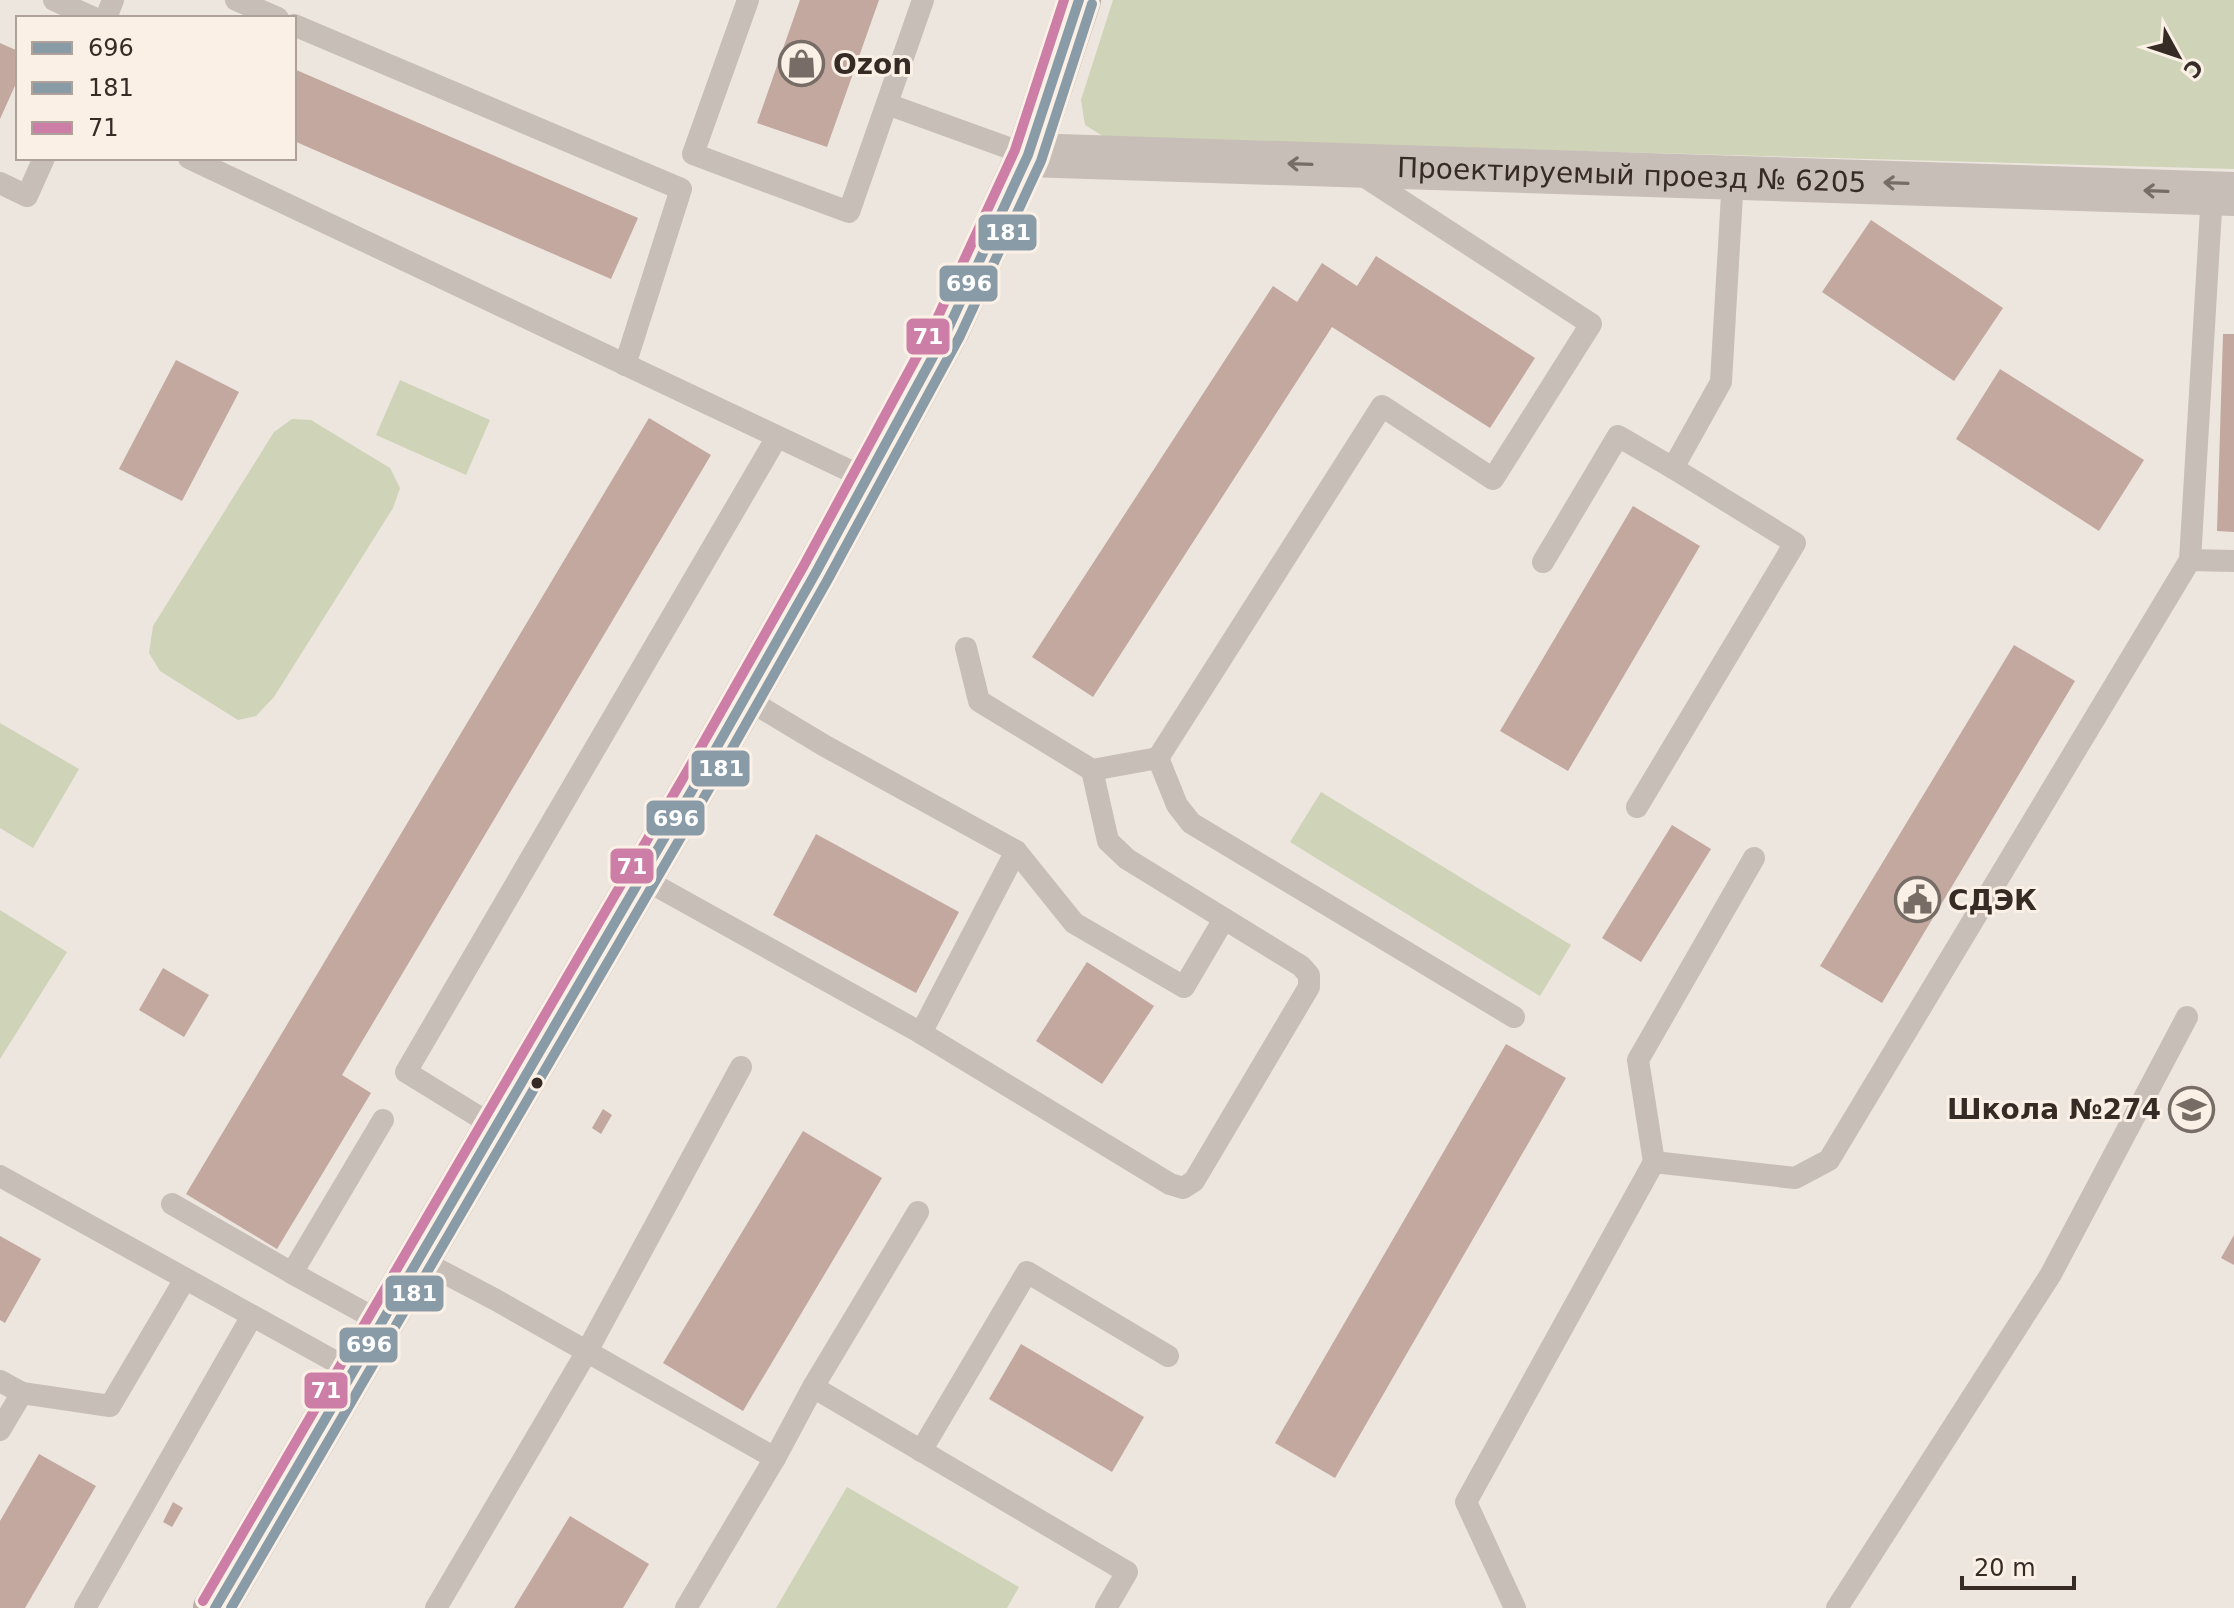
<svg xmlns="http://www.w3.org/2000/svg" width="2234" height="1608" font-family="'DejaVu Sans',sans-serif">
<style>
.green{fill:#cfd3b7}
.building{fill:#c2a89f}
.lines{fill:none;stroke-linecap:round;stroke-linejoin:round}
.lane{stroke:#c6beb7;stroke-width:22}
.street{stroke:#c6beb7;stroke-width:44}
.secondary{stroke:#b7aea8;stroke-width:44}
.bus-1-casing{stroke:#fbf0e5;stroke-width:16}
.bus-2-casing{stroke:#fbf0e5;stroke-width:16}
.bus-3-casing{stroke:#fbf0e5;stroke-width:16}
.bus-1{stroke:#8a9ba8;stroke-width:10}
.bus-2{stroke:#8a9ba8;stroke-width:10}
.bus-3{stroke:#cd7ea7;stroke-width:10}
.oneway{stroke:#776d67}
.bus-dot{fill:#372b26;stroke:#fbf0e5;stroke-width:3}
.labels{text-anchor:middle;stroke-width:6;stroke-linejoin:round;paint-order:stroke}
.poi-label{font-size:28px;font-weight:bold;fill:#372b26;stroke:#fbf0e5;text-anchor:start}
.street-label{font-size:28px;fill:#372b26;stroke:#fbf0e5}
.line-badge{stroke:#fbf0e5;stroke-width:3}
.badge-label{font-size:22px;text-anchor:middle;font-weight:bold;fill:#fff}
</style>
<rect width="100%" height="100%" fill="#ede6de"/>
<g class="green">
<polygon points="1113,0 2234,0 2234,169 1106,138 1085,125 1081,100"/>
<polygon points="400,380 490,420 466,475 376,435"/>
<polygon points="292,419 311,420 390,468 400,488 393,508 274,697 256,716 238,720 160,671 149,653 153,626 274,432"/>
<polygon points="0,723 79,769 33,848 0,828"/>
<polygon points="1321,792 1571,945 1540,996 1290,842"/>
<polygon points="0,910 67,952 0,1059"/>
<polygon points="847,1487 1019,1587 1007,1608 776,1608"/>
</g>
<g class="building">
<polygon points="800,0 879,0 827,147 757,123"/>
<polygon points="0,43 18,51 18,79 0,119"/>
<polygon points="294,69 638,218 611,279 294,141"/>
<polygon points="1871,220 2003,308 1954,381 1822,292"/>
<polygon points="1376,256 1535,358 1490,428 1332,327 1093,697 1032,657 1273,286 1297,302 1322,263 1357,286"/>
<polygon points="2223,334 2234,334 2234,532 2217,531"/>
<polygon points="176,360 239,392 182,501 119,469"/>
<polygon points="2000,369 2144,460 2099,531 1956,439"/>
<polygon points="649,418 711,455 342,1075 371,1093 277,1249 186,1194"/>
<polygon points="1633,506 1700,546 1568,771 1500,731"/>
<polygon points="2014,645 2075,681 1882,1003 1820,966"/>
<polygon points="1672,825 1711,849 1641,962 1602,938"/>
<polygon points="816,834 959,912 916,993 773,915"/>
<polygon points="1087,962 1154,1006 1102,1084 1036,1041"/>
<polygon points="163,968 209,995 184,1037 139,1010"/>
<polygon points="1506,1044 1566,1078 1335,1478 1275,1443"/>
<polygon points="603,1109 612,1115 601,1134 592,1128"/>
<polygon points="803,1131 882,1178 743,1411 663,1363"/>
<polygon points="2234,1235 2234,1265 2221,1258"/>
<polygon points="0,1236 41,1259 5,1323 0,1320"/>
<polygon points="1021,1344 1144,1417 1112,1472 989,1399"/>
<polygon points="39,1454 96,1486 25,1608 0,1608 0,1521"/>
<polygon points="173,1502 183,1508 172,1527 163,1522"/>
<polygon points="570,1516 649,1564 623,1608 514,1608"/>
</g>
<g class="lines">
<g class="lane">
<polyline points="54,0 94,18"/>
<polyline points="236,0 278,18"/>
<polyline points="748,0 693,154 849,212 923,0"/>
<polyline points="106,18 113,0"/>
<polyline points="294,25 681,189 625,365"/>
<polyline points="887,104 1028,155"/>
<polyline points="189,158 867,479"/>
<polyline points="0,183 27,196 44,158"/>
<polyline points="2190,560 2234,561"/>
<polyline points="1543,562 1618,436 1673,468"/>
<polyline points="966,648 979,701 1092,770 1158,758 1382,406 1493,479 1591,324 1359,173"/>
<polyline points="745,698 825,746 1016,851 1074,923 1184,987 1224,919"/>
<polyline points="1158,758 1177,805 1191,823 1514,1017"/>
<polyline points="1637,807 1795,543 1673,468 1721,382 1733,178"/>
<polyline points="642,878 921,1033 1016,851"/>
<polyline points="921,1033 1170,1184 1183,1188 1194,1181 1309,987 1309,975 1301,966 1127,859 1108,841 1092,770"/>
<polyline points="497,1128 406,1072 777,437"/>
<polyline points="1654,1162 1638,1060 1754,858"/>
<polyline points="0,1176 354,1372"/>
<polyline points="172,1204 292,1273"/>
<polyline points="420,1260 496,1300 775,1458"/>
<polyline points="383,1323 292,1273 383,1120"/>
<polyline points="0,1381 22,1393 110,1406 185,1279"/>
<polyline points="813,1387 918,1212"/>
<polyline points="0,1430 22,1393"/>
<polyline points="921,1451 1027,1272 1168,1356"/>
<polyline points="85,1608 252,1316"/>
<polyline points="436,1608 586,1353 741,1067"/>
<polyline points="686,1608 775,1458 813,1387 1127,1572 1106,1608"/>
<polyline points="1515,1608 1466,1502 1654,1162 1795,1178 1829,1160 2190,560 2212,193"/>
<polyline points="1837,1608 2051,1274 2187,1017"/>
</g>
<path class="street" id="s1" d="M1028 155 2234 194"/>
<polyline class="secondary" points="215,1608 701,775 815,574 948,329 1028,155 1079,0"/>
<defs>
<polyline id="bus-1" points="215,1608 701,775 815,574 948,329 1028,155 1079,0"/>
<polyline id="bus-2" points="231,1608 713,782 827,581 960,336 1041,161 1092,4"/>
<polyline id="bus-3" points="203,1601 689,768 803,567 935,323 1015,150 1064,0"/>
</defs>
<use href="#bus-1" class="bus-1-casing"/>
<use href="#bus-2" class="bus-2-casing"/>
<use href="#bus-3" class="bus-3-casing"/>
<use href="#bus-1" class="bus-1"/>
<use href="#bus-2" class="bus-2"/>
<use href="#bus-3" class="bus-3"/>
</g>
<defs><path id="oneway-shaft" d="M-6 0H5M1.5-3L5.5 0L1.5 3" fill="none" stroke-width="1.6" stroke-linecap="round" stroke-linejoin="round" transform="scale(2)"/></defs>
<g class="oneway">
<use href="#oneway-shaft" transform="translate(1300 164) rotate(-178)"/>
<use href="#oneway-shaft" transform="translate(1896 183) rotate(-178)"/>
<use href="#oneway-shaft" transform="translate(2156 191) rotate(-178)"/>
</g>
<defs>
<symbol id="shop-ring" viewBox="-11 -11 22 22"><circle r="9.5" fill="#fbf0e5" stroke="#776c66" stroke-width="1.5"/><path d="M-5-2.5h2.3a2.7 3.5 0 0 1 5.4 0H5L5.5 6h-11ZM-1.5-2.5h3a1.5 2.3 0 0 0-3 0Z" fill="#776c66"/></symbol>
<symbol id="civic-ring" viewBox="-11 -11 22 22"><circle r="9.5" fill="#fbf0e5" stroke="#776c66" stroke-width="1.5"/><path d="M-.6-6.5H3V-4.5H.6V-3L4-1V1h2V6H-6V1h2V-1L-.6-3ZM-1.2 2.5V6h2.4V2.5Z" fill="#776c66"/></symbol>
<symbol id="school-ring" viewBox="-11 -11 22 22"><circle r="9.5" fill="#fbf0e5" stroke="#776c66" stroke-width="1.5"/><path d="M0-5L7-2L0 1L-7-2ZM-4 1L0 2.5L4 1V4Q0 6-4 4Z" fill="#776c66"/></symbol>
</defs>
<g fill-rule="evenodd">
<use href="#shop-ring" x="776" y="38" width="51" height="51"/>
<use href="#civic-ring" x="1892" y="874" width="51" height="51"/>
<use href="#school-ring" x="2166" y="1084" width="51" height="51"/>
</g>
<circle class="bus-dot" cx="537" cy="1083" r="7"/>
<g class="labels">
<g class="poi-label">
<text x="833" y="74">Ozon</text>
<text x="1948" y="910">СДЭК</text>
<text x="2161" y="1119" text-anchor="end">Школа №274</text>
</g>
<g class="street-label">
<text dy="10" stroke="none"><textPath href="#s1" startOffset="604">Проектируемый проезд № 6205</textPath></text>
</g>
</g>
<g class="line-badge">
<rect x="977" y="213" width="61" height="39" rx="8" fill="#8a9ba8"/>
<rect x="938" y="264" width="61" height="39" rx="8" fill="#8a9ba8"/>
<rect x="905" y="317" width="46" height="39" rx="8" fill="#cd7ea7"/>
<rect x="690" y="749" width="61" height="39" rx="8" fill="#8a9ba8"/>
<rect x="645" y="799" width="61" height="38" rx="8" fill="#8a9ba8"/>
<rect x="609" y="847" width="46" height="38" rx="8" fill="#cd7ea7"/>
<rect x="384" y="1274" width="61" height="39" rx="8" fill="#8a9ba8"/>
<rect x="338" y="1326" width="61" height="38" rx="8" fill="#8a9ba8"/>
<rect x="303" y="1371" width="46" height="39" rx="8" fill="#cd7ea7"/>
</g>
<g class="badge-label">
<text x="1008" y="240">181</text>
<text x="969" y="291">696</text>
<text x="928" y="344">71</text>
<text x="721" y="776">181</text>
<text x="676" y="826">696</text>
<text x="632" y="874">71</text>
<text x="414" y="1301">181</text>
<text x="369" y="1352">696</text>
<text x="326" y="1398">71</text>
</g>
<rect x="16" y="16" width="280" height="144" fill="#fbf0e5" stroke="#ada199" stroke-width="2"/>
<rect x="32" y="42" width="40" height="12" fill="#8a9ba8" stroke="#ada199" stroke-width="2"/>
<text x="88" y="56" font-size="24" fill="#372b26">696</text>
<rect x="32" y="82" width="40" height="12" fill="#8a9ba8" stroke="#ada199" stroke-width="2"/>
<text x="88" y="96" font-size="24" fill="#372b26">181</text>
<rect x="32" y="122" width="40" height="12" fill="#cd7ea7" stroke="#ada199" stroke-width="2"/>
<text x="88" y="136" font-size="24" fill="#372b26">71</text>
<g transform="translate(2178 56) rotate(130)" stroke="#fbf0e5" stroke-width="6" paint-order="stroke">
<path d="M0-6L14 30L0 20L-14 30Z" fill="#372b26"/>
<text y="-12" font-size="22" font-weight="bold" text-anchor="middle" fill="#372b26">С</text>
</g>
<path d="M1962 1576v12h112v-12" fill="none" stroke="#372b26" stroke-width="4"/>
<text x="1974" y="1576" font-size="24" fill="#372b26" stroke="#fbf0e5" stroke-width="6" paint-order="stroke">20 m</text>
</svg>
